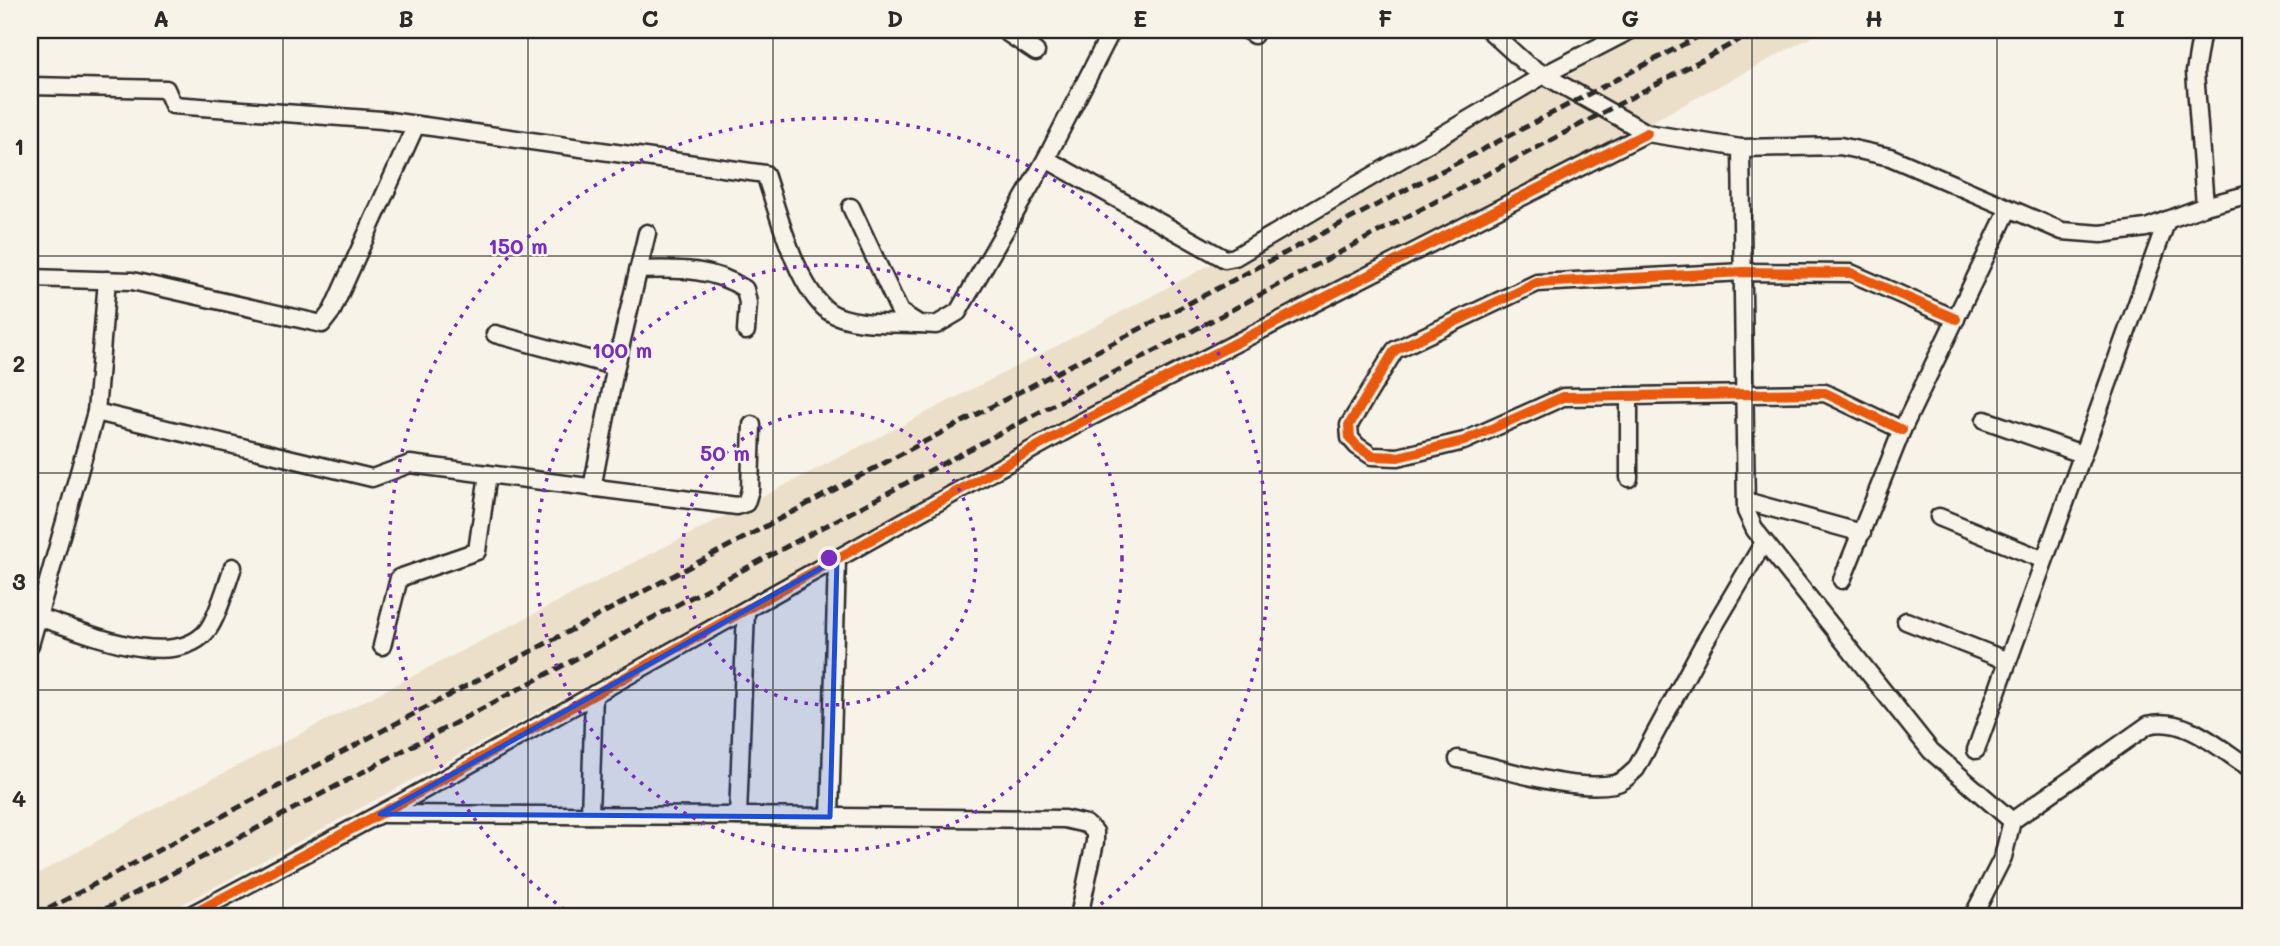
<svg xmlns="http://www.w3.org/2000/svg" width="2280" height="946" font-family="Mali,sans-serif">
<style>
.built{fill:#ecdfca}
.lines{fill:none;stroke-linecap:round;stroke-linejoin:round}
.street-casing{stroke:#2b2b2b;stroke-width:21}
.street{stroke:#f7f3e8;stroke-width:16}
.rail{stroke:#2b2b2b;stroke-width:5;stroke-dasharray:10 5;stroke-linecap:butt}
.cycleway-casing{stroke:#f7f3e8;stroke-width:15}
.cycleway{stroke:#e8590c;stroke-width:10}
.marked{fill:#1d4ed8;fill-opacity:0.2;stroke:#1d4ed8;stroke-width:5;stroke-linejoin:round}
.grid{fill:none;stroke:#2b2b2b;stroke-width:2;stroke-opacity:0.55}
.ring{fill:none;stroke:#7b2cbf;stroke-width:3.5;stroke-dasharray:3.5 7}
.centre{fill:#7b2cbf;stroke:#f7f3e8;stroke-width:3.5}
.ring-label{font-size:21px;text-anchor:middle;font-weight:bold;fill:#7b2cbf;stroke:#f7f3e8;stroke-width:5;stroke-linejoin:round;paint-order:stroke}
.neatline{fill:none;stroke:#2b2b2b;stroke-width:2.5}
.grid-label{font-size:23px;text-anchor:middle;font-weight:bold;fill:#2b2b2b}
</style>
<rect width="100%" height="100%" fill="#f7f3e8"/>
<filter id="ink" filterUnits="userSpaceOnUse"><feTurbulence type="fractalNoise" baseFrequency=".0143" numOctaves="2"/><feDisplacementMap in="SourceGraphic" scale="14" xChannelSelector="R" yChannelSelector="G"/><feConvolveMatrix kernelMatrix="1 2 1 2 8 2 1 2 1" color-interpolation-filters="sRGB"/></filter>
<g filter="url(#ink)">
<polygon class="built" points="1653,30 1825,30 712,618 161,916 30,916 30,878 173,799 1074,337"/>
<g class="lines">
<defs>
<g id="street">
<polyline points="1003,30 1036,52"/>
<polyline points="1246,30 1254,35"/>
<polyline points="1489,30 1524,62 1544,75 1647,133 1741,148 1840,146 1890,157 2062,231 2101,234 2146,228 2205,206 2250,194"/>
<polyline points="2202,30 2195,72 2205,206"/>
<path d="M30 86 166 89 173 105 382 120 765 174C778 212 796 286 828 311 849 326 894 323 919 324"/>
<polyline points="1741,148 1746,511 1755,530 1931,751 2012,821"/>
<polyline points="1046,159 1225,259 1235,257 1544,75 1631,30"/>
<polyline points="851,207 900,312 919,324 936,325 958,312 1046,159 1112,30"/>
<path d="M638 270C677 269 711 267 745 289L748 303 746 331"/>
<polyline points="30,278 132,281 322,324 332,311 416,125"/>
<polyline points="495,334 606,364 615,370 592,488"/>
<polyline points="615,370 647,233"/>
<polyline points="1629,396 1629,478"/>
<polyline points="96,412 372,478 410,464 737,506 746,503 750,490 752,425"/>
<polyline points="1985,420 2082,454"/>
<polyline points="1902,430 1825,393 1563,397 1464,441 1398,457 1372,456 1357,446 1350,438 1349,425 1395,350 1537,283 1743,272 1851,273 1956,319"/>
<polyline points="1746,501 1862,533"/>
<polyline points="1939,517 2044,560"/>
<polyline points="1842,580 1902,430 2008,210"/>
<path d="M38 617C81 630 170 672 206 632 217 620 227 583 233 567"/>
<polyline points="1906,621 2008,661"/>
<polyline points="30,645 96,412 107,280"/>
<polyline points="382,646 399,578 477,551 488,474"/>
<polyline points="1976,750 2167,220"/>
<path d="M1458 759C1503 768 1569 792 1614 784 1624 782 1629 775 1636 769L1703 645 1764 542"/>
<polyline points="384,814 738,816 746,610"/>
<polyline points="590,815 594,694"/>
<polyline points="738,816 1064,819 1086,824 1095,832 1095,842 1079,916"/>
<polyline points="830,817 837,559"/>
<polyline points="189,916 404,801 1083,421 1647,133"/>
<path d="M1973 916 2003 857 2012 821 2148 725C2185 715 2221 750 2250 768"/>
</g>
</defs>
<use href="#street" class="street-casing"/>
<use href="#street" class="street"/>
<g class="rail">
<polyline points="35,916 920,444 1711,30"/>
<polyline points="92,916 1758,30"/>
</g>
<defs>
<g id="cycleway">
<polyline points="1902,430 1825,393 1563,397 1464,441 1398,457 1372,456 1357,446 1350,438 1349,425 1395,350 1537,283 1743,272 1851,273 1956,319"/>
<polyline points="189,916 404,801 1083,421 1647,133"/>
</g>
</defs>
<use href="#cycleway" class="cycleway-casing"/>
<use href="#cycleway" class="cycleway"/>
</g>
</g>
<path class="marked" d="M837 559 830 817 380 814 404 801Z"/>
<path class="grid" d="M283 30V916M528 30V916M773 30V916M1018 30V916M1262 30V916M1507 30V916M1752 30V916M1997 30V916M30 256H2250M30 473H2250M30 690H2250"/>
<g class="ring">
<circle cx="829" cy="558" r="147"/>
<circle cx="829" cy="558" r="293"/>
<path d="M573 916A440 440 0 1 1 1085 916"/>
</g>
<circle cx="829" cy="558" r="10" class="centre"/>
<g class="ring-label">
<text x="518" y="254">150 m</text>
<text x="622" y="358">100 m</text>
<text x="725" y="461">50 m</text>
</g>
<rect width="2280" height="946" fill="none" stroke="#f7f3e8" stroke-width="77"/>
<rect x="38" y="38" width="2204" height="870" class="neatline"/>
<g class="grid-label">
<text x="161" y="27">A</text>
<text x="406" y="27">B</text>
<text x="650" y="27">C</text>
<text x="895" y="27">D</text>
<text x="1140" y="27">E</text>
<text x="1385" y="27">F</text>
<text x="1630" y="27">G</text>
<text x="1874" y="27">H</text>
<text x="2119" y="27">I</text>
<text x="19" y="155">1</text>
<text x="19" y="372">2</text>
<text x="19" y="590">3</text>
<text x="19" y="807">4</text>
</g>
</svg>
